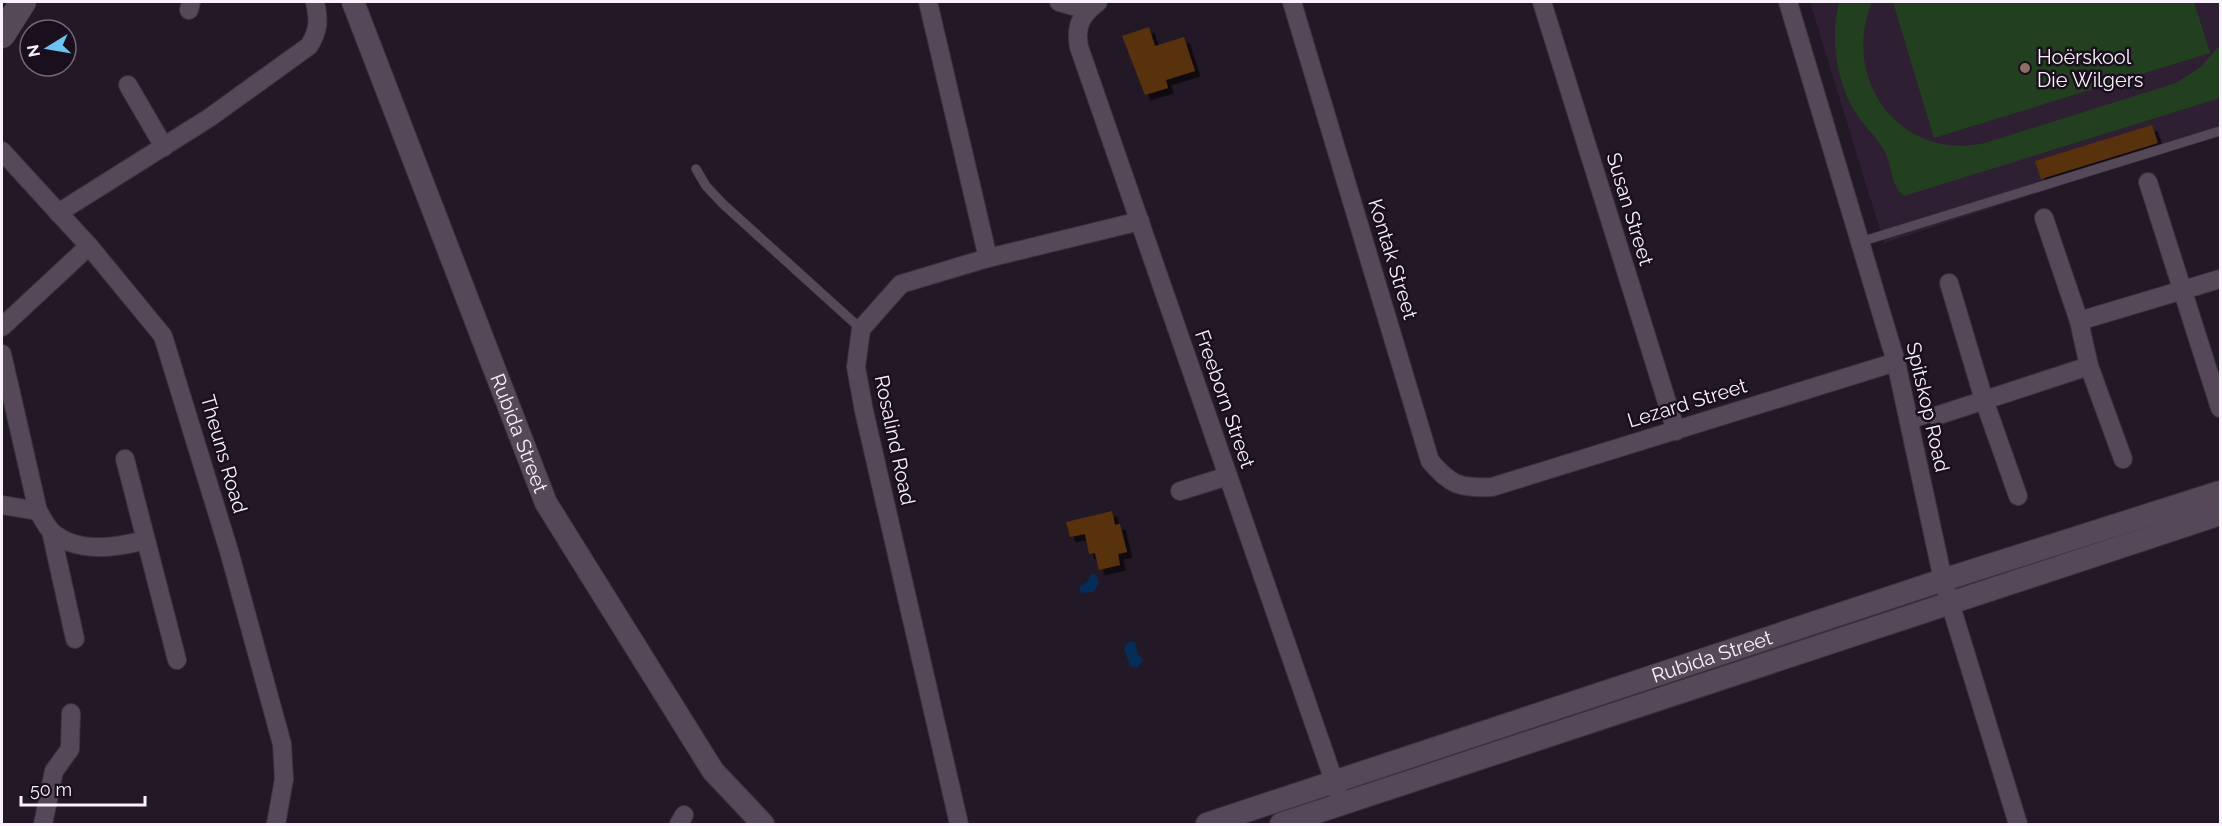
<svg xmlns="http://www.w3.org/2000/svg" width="2222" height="826" font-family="Raleway,sans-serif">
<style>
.built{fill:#2f1f32}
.green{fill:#22401f}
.water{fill:#042d5a}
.building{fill:#583010;filter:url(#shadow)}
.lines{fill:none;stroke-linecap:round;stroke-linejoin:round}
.service-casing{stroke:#3b333d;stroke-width:10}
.minor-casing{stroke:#3b333d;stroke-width:20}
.tertiary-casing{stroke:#3b333d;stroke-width:24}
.secondary-casing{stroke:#3b333d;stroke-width:27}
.service{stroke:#554858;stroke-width:9}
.minor{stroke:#554858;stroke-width:18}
.tertiary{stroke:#554858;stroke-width:22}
.secondary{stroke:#554858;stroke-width:26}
.education-dot{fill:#8d6e63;stroke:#1a0f1c;stroke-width:2}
.labels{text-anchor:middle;stroke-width:5;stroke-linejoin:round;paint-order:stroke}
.poi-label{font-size:20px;fill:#f9f1fb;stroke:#1a0f1c;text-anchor:start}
.street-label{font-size:20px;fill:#f9f1fb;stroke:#1a0f1c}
</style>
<defs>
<filter id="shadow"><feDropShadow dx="5.5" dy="5.5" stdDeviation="0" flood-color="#0009"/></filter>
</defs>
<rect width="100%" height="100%" fill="#231826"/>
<polygon class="built" points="1810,2 2220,2 2220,134 1884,243"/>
<g class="green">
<path d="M1839 2H1872C1840 79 1900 162 1985 143L2176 83 2201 67 2220 45V98L1904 196C1889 185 1893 162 1882 147 1874 134 1862 124 1854 110 1835 78 1831 37 1839 2Z"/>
<polygon points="1893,2 2194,2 2210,53 1934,138"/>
</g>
<g class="water">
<polygon points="1092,573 1096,575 1099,584 1093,592 1080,593 1080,586 1087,582"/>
<polygon points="1129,641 1135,642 1138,655 1144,660 1137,668 1130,666 1124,648"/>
</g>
<g class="building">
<polygon points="1149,27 1155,46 1184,37 1195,71 1166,80 1168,88 1145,95 1122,36"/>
<polygon points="2152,125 2158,143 2041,179 2035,161"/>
<polygon points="1112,511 1115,525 1120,524 1127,552 1118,554 1120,565 1099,570 1095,553 1089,554 1085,534 1070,537 1066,522"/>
</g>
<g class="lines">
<defs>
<g id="service">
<polyline points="696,169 706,186 723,204 861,329"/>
<polyline points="1860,242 2220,131"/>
<polyline points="1911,424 1936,416"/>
</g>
<g id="minor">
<polyline points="928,2 988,258"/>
<polyline points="1059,2 1088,10"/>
<path d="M1098 2C1081 15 1075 26 1079 47L1342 804"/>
<path d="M1292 2 1430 461C1452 486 1459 488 1492 487L1896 362"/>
<polyline points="1542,2 1676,431"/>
<polyline points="1788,2 1896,362 1943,580 2018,824"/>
<polyline points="189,10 191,2"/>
<polyline points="128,85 164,147"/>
<polyline points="2,151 89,246 163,336 229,551 282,744 284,779 276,824"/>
<polyline points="2148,182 2220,408"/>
<path d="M58 213 209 118 309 46C319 30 319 20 315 2"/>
<polyline points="2044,218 2079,321"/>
<polyline points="1949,283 1984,400 2018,496"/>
<polyline points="2,327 89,246"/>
<polyline points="2,354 38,511"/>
<polyline points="2089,366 2123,459"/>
<polyline points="1936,416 2089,366 2079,321 2220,279"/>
<polyline points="125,459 177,660"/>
<polyline points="1180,491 1228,476"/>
<path d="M2 505 38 511C42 517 46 526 51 531 76 554 116 548 145 540"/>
<polyline points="51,531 75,639"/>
<polyline points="43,824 54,771 70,749 71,713"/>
<polyline points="679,824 684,815"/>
<polyline points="959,824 864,411 856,367 861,329 901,284 988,258 1140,221"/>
</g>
<g id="tertiary">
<path id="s1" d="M353 2 546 503 713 771 763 824"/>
<path id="s2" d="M1207 824 1943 580 2220 492"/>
<polyline points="1281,824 2220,514"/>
</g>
<polyline id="secondary" points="2,35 23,2"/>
</defs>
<use href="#service" class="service-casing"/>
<use href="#minor" class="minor-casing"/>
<use href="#tertiary" class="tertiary-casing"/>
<use href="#secondary" class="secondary-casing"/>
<use href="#service" class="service"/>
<use href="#minor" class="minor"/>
<use href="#tertiary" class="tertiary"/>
<use href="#secondary" class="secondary"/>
</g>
<circle class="education-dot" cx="2025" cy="68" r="6"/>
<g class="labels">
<g class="poi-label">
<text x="2037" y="64">Hoërskool<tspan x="2037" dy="23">Die Wilgers</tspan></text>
</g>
<g class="street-label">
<text transform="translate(1630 209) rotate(73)" y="7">Susan Street</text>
<text transform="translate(1393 259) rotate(73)" y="7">Kontak Street</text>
<text transform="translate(1225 399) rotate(71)" y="7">Freeborn Street</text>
<text transform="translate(1687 403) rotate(-17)" y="7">Lezard Street</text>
<text transform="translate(1928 407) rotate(77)" y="7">Spitskop Road</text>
<text dy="7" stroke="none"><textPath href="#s1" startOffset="462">Rubida Street</textPath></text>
<text transform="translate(895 440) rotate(78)" y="7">Rosalind Road</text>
<text transform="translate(224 454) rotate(74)" y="7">Theuns Road</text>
<text dy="7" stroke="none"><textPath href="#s2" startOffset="532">Rubida Street</textPath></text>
</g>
</g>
<rect width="2222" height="826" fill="none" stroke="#f9f1fb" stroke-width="6"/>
<g transform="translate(48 48) rotate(259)"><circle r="28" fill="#1a0f1c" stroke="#736975" stroke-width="1.5"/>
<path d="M0-4.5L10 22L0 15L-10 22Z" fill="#6ec2f3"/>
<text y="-9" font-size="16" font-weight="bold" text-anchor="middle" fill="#f9f1fb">N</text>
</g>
<path d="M21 796v9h124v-9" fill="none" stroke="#f9f1fb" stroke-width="3"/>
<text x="30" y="796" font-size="18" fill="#f9f1fb" stroke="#1a0f1c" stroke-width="4.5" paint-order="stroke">50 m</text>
</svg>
